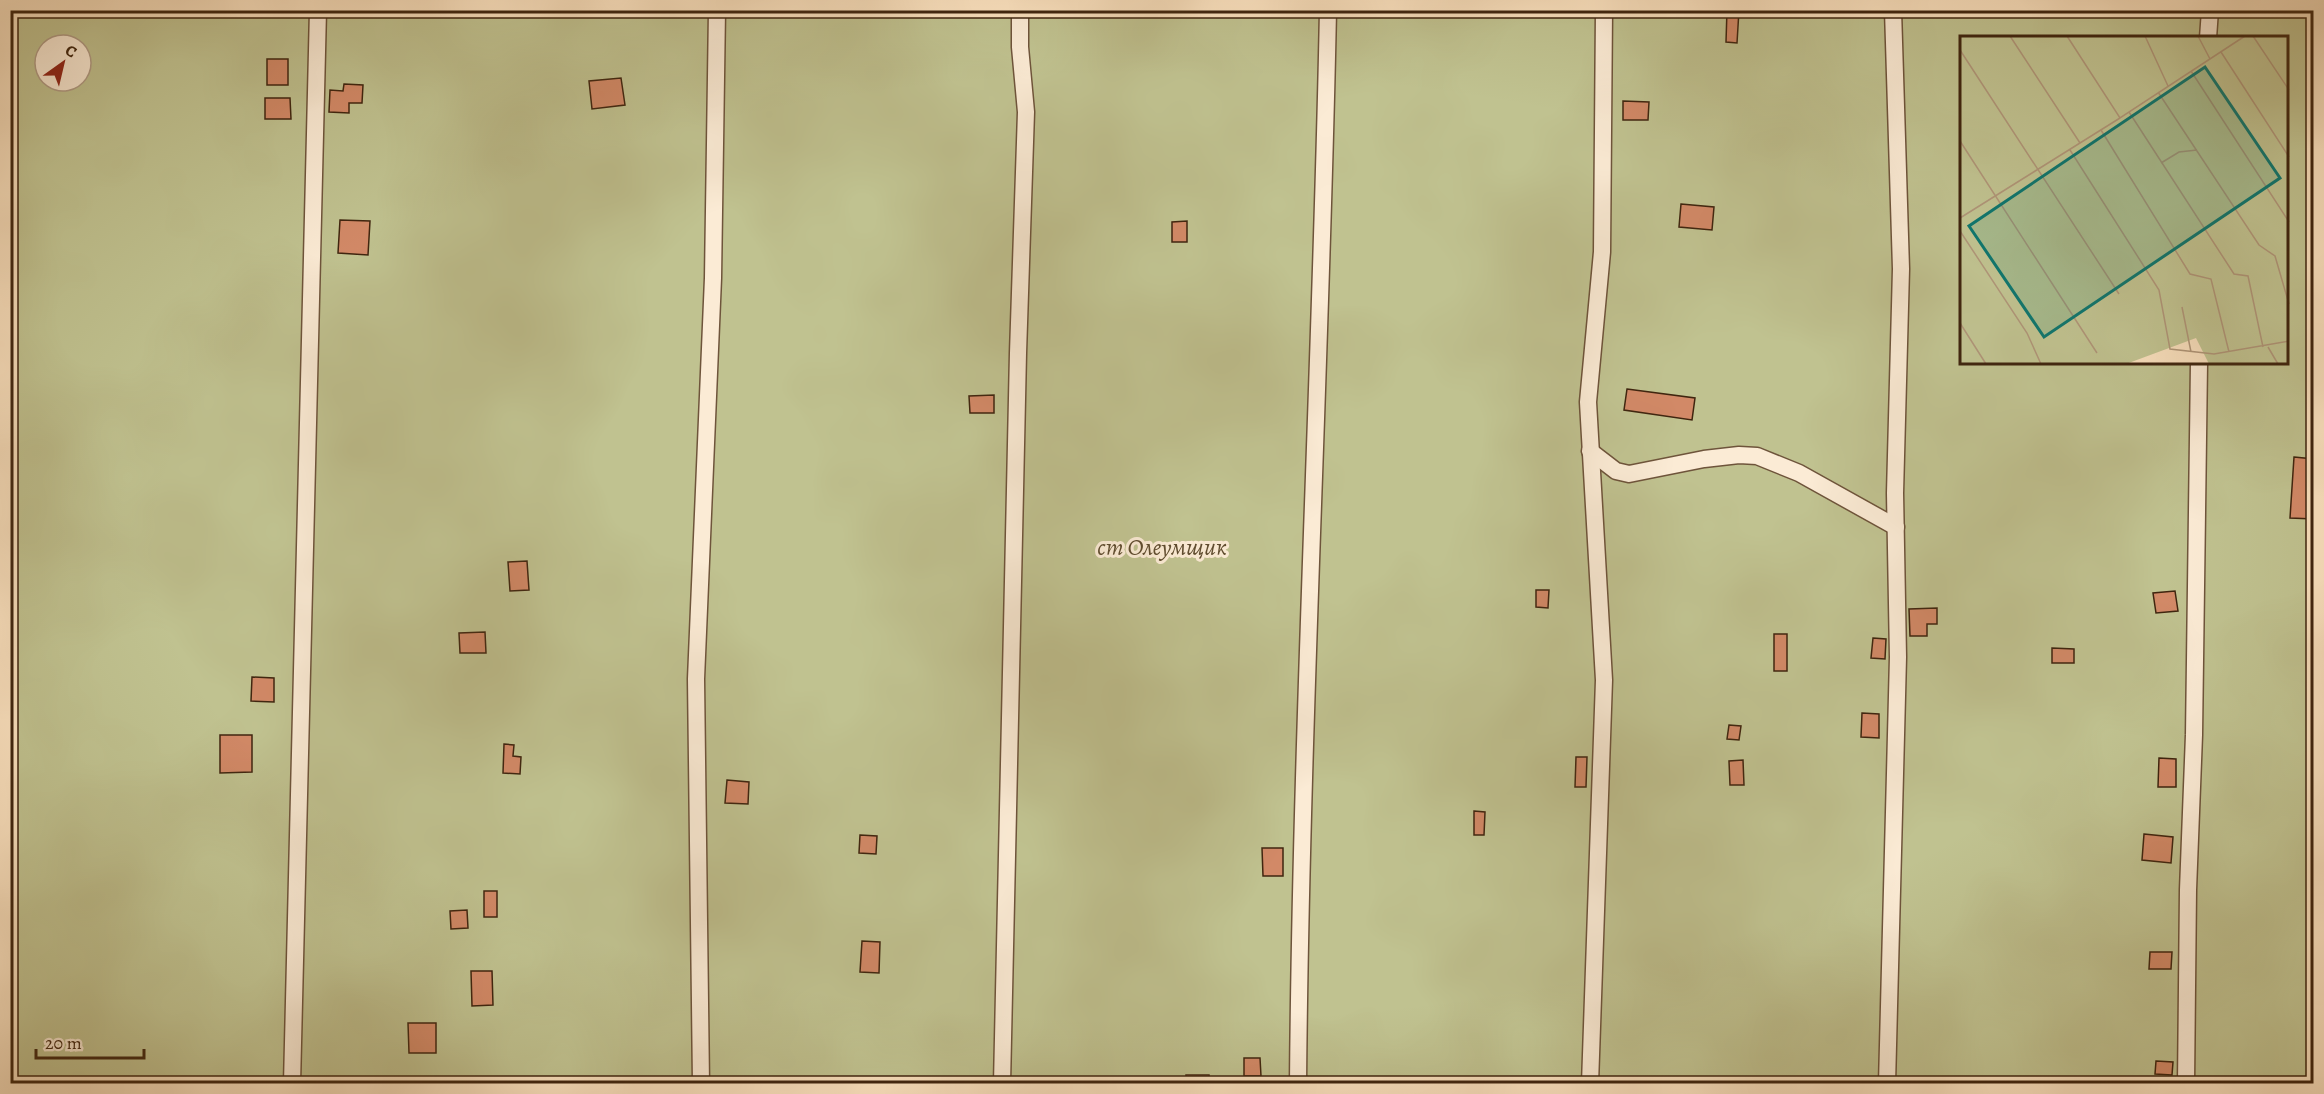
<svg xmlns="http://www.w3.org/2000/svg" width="2324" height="1094" font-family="Alegreya,serif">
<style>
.garden{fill:#c0c290;stroke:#807450;stroke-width:1.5;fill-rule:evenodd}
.building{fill:#d28967;stroke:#3f250f;stroke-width:1.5}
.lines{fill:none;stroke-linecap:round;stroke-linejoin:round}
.lane-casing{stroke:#6e543b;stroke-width:19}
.lane{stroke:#fbebd5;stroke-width:16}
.labels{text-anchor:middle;stroke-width:6;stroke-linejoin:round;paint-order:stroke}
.park-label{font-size:24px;font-style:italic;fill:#5f4c2f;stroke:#fbebd5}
.inset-road{fill:none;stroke:#af9578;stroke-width:1.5}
.view{fill:#0f766e;fill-opacity:0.15;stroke:#0f766e;stroke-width:3}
.inset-edge{fill:none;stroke:#3f250f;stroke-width:3}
</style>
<rect width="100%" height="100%" fill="#f9e0be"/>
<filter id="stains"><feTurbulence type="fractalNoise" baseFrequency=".00333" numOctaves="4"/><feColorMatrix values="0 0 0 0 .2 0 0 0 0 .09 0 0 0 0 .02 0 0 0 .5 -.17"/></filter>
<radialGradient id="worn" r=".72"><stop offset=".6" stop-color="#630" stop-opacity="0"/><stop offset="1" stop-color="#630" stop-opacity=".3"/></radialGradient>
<path class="garden" d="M11 11H2313V1083H11ZM1961 38H2286V363H1961ZM45 45H81V81H45Z"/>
<g class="building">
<polygon points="1161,10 1217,10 1217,14 1161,13"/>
<polygon points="1727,10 1739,10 1737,43 1726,42"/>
<rect x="267" y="59" width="21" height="26"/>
<polygon points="621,78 625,105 592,109 589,81"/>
<polygon points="344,84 363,85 362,103 349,103 349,113 329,112 330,90 343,91"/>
<polygon points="265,98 290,98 291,119 265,119"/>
<polygon points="1623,101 1649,102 1648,120 1623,120"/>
<polygon points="1681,204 1714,207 1712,230 1679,227"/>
<polygon points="340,220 370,221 368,255 338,253"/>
<polygon points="1187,221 1187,242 1172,242 1172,222"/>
<polygon points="1627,389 1695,398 1692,420 1624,410"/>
<polygon points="994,395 994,413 970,413 969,396"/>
<polygon points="2294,457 2314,459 2314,519 2290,518"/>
<polygon points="527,561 529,590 510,591 508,562"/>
<polygon points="1536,590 1549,590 1548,608 1536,607"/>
<polygon points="2175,591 2178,611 2156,613 2153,593"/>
<polygon points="1937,608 1937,624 1927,624 1927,636 1910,636 1909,609"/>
<polygon points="485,632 486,653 460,653 459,633"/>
<rect x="1774" y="634" width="13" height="37"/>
<polygon points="1873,638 1886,639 1885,659 1871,658"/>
<polygon points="2052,648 2074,649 2074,663 2052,663"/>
<polygon points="252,677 274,678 274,702 251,701"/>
<polygon points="1862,713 1879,714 1879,738 1861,737"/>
<polygon points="1729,725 1741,726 1739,740 1727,739"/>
<polygon points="220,735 252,735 252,772 220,773"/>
<polygon points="504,744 514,745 513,756 521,757 520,774 503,773"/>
<polygon points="1576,757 1587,757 1586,787 1575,787"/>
<polygon points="2159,758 2176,759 2176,787 2158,787"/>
<polygon points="1743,760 1744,785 1730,785 1729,761"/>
<polygon points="727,780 749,782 748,804 725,803"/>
<polygon points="1474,811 1485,812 1484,835 1474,835"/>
<polygon points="2144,834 2173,837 2171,863 2142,860"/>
<polygon points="860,835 877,836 876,854 859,853"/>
<polygon points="1262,848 1283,848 1283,876 1263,876"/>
<rect x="484" y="891" width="13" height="26"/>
<polygon points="467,910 468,928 451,929 450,911"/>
<polygon points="862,941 880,942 879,973 860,972"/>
<polygon points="2150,952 2172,952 2171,969 2149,969"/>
<polygon points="471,971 492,971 493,1005 472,1006"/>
<polygon points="408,1023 436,1023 436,1053 409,1053"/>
<polygon points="1244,1058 1260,1058 1261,1076 1244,1076"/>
<polygon points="2156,1061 2173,1062 2172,1075 2155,1074"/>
<polygon points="1186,1075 1209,1075 1210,1084 1186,1084"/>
</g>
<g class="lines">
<defs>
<g id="lane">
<polyline points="2208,38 2210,10"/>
<polyline points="1590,451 1616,471 1629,474 1704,459 1739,455 1757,456 1799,473 1896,527"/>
<polyline points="292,1084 318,10"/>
<polyline points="701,1084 696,679 713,278 717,10"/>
<polyline points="1002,1084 1018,353 1026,112 1020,47 1020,10"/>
<path d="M1298 1084C1301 726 1321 368 1328 10"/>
<polyline points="1590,1084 1604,680 1588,402 1602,252 1604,10"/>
<polyline points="1887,1084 1898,657 1895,493 1901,269 1893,10"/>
<polyline points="2186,1084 2188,890 2194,735 2199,363"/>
</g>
</defs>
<use href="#lane" class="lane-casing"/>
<use href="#lane" class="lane"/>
</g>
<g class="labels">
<g class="park-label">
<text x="1162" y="555">ст Олеумщик</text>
</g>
</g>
<g transform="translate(1960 36)">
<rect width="328" height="328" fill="#f9e0be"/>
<path d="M0 0H328V328H249L236 302 166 328H0Z" fill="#c0c290"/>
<path class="inset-road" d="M50 0 120 107M107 0 160 82 285 0M185 0 208 50M238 0 250 23M293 0 329 54M0 14 159 258M261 16 329 121M231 35 329 186M198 56 299 209 315 220 329 268M169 76 274 238 288 240 303 311M141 94 230 238 251 243 269 316M0 105 137 317M110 114 199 254 210 313 254 318 329 305M201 127 219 116 237 114M0 182 160 82M0 195 67 297 81 328M222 271 231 316M0 287 26 328M308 311 318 328"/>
<path class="view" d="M245 31 320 142 84 301 9 190Z"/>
<rect width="328" height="328" class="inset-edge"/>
</g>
<rect width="2324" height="1094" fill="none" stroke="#f9e0be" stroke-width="36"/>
<rect x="12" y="12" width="2300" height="1070" fill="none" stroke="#3f250f" stroke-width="3"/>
<rect x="18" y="18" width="2288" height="1058" fill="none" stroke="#3f250f" stroke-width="1.5"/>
<g transform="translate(63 63) rotate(34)"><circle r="28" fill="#fbebd5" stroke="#b09c86" stroke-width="1.5"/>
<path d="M0-4.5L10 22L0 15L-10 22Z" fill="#8f2418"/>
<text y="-9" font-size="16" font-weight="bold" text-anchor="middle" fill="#3f250f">С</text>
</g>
<path d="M36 1049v9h108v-9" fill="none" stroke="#3f250f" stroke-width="3"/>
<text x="45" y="1049" font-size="18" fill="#3f250f" stroke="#fbebd5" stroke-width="4.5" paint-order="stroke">20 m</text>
<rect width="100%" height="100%" filter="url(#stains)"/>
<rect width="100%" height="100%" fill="url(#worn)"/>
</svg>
